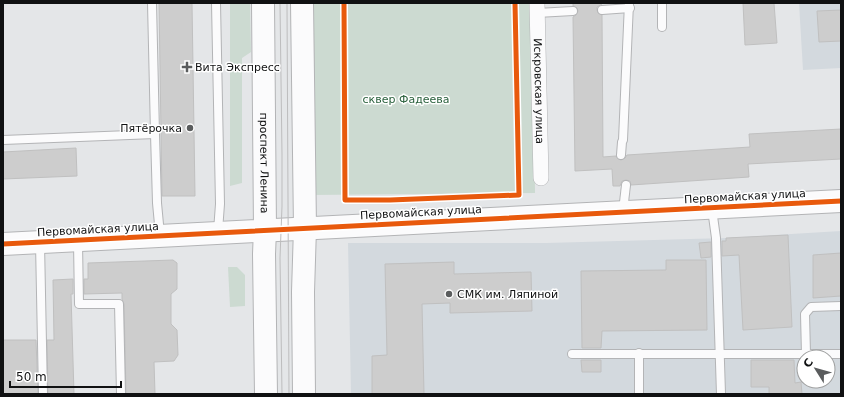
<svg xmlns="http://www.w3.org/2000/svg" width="844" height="397" font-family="'DejaVu Sans',sans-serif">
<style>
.built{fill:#d3d9de;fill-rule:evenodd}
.green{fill:#ccdad1}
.building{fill:#cdcdcd;stroke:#c0c0c0}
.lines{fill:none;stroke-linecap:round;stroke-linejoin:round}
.lane-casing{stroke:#b3b4b6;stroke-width:10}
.street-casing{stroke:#b3b4b6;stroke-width:16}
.secondary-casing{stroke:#b3b4b6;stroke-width:24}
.lane{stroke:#fbfbfc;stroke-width:8}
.street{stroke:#fbfbfc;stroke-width:15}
.secondary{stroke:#fbfbfc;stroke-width:22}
.tram{stroke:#bdbdbe;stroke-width:1}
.cycleway-casing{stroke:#fff;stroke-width:8}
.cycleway{stroke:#e8590c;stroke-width:5}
.poi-dot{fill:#5a5c5d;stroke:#fff;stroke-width:1.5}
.labels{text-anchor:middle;stroke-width:3;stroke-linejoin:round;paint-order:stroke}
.poi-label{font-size:11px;fill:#101112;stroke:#fff;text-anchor:start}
.street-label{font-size:11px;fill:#101112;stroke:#fff}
.park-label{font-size:11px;fill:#2a613d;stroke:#fff}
</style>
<rect width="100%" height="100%" fill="#e4e6e8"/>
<g class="built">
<polygon points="799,3 841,3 841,68 803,70"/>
<path d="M841 231V394H351L348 243H546L726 238ZM804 357H828V381H804Z"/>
</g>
<g class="green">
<polygon points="230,3 250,3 251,52 242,58 242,183 230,186"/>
<polygon points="309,3 534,3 535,193 310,195"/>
<polygon points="228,267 237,267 245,275 245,306 230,307"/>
</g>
<g class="building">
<polygon points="159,3 192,3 195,196 162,196"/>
<polygon points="573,3 602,3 602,4 597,7 597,10 598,13 602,15 603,157 616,156 618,159 621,160 625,158 627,155 750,147 749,134 841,129 841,159 748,164 749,177 631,185 630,181 626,180 622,181 620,186 613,186 612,169 575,171 573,17 576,15 578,11 577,8 573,6"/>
<polygon points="743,3 774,3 777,43 745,45"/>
<polygon points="841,10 841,41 819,42 817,11"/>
<polygon points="76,148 77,176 3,179 3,152"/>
<polygon points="788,235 792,327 743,330 739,255 722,256 722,241 726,241 726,238"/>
<polygon points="711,242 711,257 701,258 699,243"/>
<polygon points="841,253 841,296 813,298 813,255"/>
<polygon points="173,260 177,263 177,289 171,294 171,324 177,330 178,355 174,361 154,362 155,394 126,394 124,304 122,299 122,293 84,294 84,279 88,279 88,263"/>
<polygon points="666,260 706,260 707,330 602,331 601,348 582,348 581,271 666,270"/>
<polygon points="454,262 454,274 531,272 532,311 450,313 450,303 422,304 424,394 372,394 372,356 387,355 385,264"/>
<polygon points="73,279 73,294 71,294 74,394 48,394 47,340 54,340 53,280"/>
<polygon points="3,340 36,340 38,394 3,394"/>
<polygon points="581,360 601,360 601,372 582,372"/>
<polygon points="751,360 794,360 795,383 801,382 802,394 769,394 769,387 751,387"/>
</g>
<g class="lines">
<defs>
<g id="lane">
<polyline points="216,3 220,204 218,231"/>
<polyline points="662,3 662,27"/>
<polyline points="602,10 630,8"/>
<polyline points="537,13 573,11"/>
<polyline points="155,134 157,203 160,235"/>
<polyline points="3,140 155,134 152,3"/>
<polyline points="621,155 622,142 623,140 629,3"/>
<polyline points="712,209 716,238 721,394"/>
<polyline points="623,211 626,185"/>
<polyline points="78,242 79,304 119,304 121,394"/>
<polyline points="40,243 43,394"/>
<polyline points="572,354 841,354"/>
<polyline points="806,354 805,314 811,307 841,306"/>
<polyline points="639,394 639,353"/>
</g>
<g id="street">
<path id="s1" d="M537 3 541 178"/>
</g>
<g id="secondary">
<path id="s2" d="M263 3 265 230 264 254 266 394"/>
<polyline points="302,3 305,228 303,292 304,394"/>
<polyline points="3,244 841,201"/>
</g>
</defs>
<use href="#lane" class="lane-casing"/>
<use href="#street" class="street-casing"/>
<use href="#secondary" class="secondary-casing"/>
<use href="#lane" class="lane"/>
<use href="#street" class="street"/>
<use href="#secondary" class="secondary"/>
<g class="tram">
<polyline points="280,3 282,155 282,206 280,258 282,394"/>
<polyline points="287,3 289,394"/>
</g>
<defs>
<g id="cycleway">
<polyline points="344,3 345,200 390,200 519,195 515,3"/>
<polyline points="3,244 841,201"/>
</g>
</defs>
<use href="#cycleway" class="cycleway-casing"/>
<use href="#cycleway" class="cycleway"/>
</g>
<g class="poi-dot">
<path d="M185 61h4v4h4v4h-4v4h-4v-4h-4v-4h4z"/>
<circle cx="190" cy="128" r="4"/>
<circle cx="449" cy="294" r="4"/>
</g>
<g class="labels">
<g class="poi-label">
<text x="195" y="71">Вита Экспресс</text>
<text x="182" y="132" text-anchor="end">Пятёрочка</text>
<text x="457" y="298">СМК им. Ляпиной</text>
</g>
<g class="street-label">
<text dy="4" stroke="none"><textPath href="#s1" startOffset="88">Искровская улица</textPath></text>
<text dy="4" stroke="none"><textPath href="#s2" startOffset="160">проспект Ленина</textPath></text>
<text transform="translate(745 196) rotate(-3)" y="4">Первомайская улица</text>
<text transform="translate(421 212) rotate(-3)" y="4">Первомайская улица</text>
<text transform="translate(98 229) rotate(-3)" y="4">Первомайская улица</text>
</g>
<g class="park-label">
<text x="406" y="103">сквер Фадеева</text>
</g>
</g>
<rect width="844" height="397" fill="none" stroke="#101112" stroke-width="8"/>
<g transform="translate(816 369) rotate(307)"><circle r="19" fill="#ffffff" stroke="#9fa0a0"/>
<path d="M0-3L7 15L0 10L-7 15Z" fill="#5a5c5d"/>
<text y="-6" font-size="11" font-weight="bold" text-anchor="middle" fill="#101112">С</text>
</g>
<path d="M10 381v6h111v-6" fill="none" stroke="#101112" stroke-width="2"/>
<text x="16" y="381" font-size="12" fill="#101112" stroke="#ffffff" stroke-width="3" paint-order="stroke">50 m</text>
</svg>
